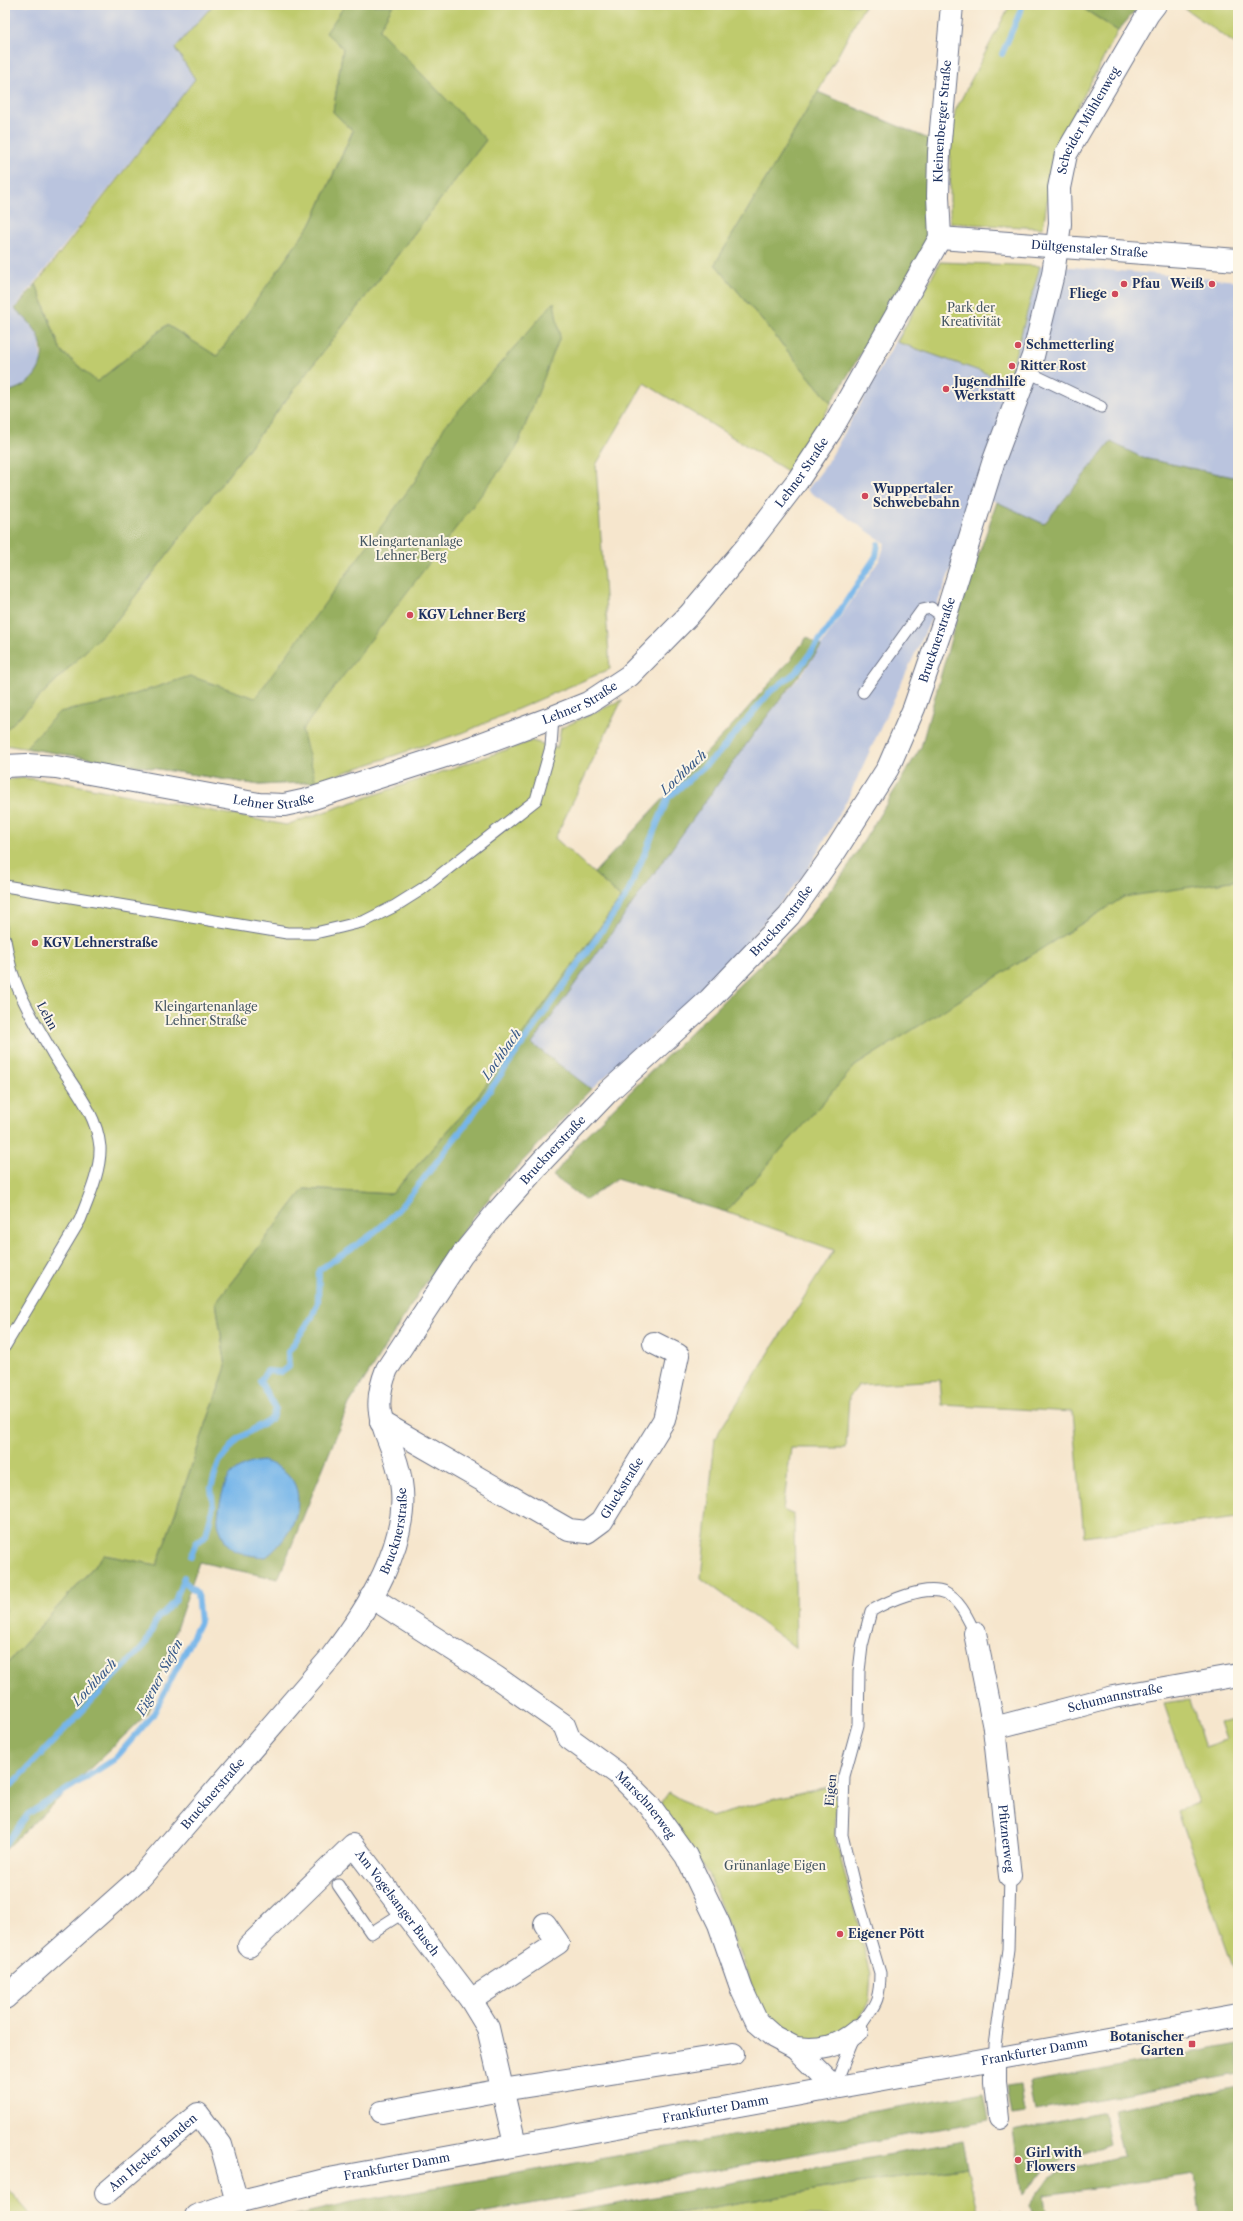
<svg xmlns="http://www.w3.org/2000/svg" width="1243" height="2221" font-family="'Libre Caslon Text',serif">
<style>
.industrial{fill:#bac4de}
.green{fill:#bfcb6d;stroke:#6d7d66}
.forest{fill:#97af60;stroke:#596f5f}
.water{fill:#76b6ea;stroke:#4872a4}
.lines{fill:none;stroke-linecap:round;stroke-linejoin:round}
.stream{stroke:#76b6ea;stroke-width:6}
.service-casing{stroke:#686f85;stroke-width:13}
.minor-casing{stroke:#686f85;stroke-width:24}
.secondary-casing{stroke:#686f85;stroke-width:24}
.service{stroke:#fff;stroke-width:11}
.minor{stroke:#fff;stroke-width:22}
.secondary{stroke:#fff;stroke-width:22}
.poi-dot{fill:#d1495b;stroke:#fcf5e5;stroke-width:1.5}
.labels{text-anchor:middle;stroke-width:4;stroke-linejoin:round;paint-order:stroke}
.street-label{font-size:12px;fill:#1b2f5e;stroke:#fcf5e5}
.poi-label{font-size:12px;font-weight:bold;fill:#1b2f5e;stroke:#fcf5e5;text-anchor:start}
.park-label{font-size:12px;fill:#445662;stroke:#fcf5e5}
.water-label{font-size:13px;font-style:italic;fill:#365888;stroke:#fcf5e5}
</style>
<rect width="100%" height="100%" fill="#fcf5e5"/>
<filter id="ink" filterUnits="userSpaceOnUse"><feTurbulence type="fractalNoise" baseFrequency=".025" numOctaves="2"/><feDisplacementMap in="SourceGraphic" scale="8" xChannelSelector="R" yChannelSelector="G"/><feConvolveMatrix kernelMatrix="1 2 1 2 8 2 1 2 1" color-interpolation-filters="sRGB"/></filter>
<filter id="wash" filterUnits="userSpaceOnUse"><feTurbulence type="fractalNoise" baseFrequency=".012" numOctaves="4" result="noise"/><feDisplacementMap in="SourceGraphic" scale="16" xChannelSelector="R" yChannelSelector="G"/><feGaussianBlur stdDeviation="0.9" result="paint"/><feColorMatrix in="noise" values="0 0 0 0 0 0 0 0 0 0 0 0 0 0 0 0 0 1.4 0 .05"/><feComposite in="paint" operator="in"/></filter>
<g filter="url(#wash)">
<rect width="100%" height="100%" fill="#f6e6cd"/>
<g class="industrial">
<polygon points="5,5 213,5 176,48 195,79 15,308 29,321 40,339 41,363 38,371 26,385 16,390 5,392"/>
<polygon points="940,262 1071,267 1238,281 1238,478 1143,458 1111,442 1043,524 973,491 951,569 933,615 847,800 807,871 713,983 591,1089 531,1045 758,728 804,671 880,559 885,543 807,490 827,464"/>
</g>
<g class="green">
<polygon points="213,5 345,5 327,33 343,48 333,112 353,130 312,222 217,357 167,325 97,382 61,351 36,284 195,79 175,48"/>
<polygon points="393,5 865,5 818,92 715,264 831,403 794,475 644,383 596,465 610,669 467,731 316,782 260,785 5,745 5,731 116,621 486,140 378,30"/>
<polygon points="1010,5 1078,5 1118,31 1055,149 1043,228 950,223 950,149 955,111"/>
<polygon points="1180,5 1238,5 1238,46"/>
<polygon points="940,262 1040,266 1008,381 897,342"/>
<polygon points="622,700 555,838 621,898 477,1098 392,1194 304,1189 216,1302 226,1367 157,1565 104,1555 5,1666 5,780 23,778 49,780 286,825 532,741 557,748 561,728"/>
<polygon points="1238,880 1238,1517 1084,1537 1073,1412 942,1405 940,1380 859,1385 849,1397 846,1448 791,1448 783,1510 794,1515 796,1648 701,1578 715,1438 834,1250 726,1212 855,1066 1124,896"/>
<polygon points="1190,1700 1205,1747 1226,1740 1220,1722 1238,1718 1238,1966 1233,1967 1178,1811 1198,1803 1164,1704"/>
<polygon points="837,1785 835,1837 871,1974 869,1999 864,2012 858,2021 830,2039 800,2040 771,2023 759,2004 708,1874 661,1803 669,1792 711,1817 775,1799"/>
<polygon points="968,2167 979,2216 1001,2210 1002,2216 661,2216 838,2186"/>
<polygon points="5,2186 32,2216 5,2216"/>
</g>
<g class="forest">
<path d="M345 5H393L379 30 486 140 116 621 5 731V392C30 388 49 367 40 340 36 327 25 318 15 309L36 284 61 351 97 382 167 325 217 356 312 222 353 131 333 112 343 48 326 33Z"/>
<polygon points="1078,5 1140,5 1118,31"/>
<polygon points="818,92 931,140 930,239 831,403 715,264"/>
<polygon points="554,302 560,337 516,449 302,730 316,782 260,785 25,748 59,712 114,701 190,676 255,698 415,481 445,426"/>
<polygon points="1111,442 1143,458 1238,478 1238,880 1124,897 855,1066 726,1212 616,1179 586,1200 553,1176 582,1139 810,916 846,870 921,747 957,617 997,502 1044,524"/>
<polygon points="807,637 821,647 758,728 532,1044 591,1089 503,1182 474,1216 422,1288 349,1404 278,1579 199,1562 147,1714 5,1850 5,1666 104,1555 157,1565 226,1367 216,1302 304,1189 392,1194 475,1100 621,898 594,873 740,717 791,659"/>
<polygon points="1238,2044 1238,2074 1035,2111 1030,2083"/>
<polygon points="1021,2085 1025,2113 1011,2115 1006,2087"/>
<polygon points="1238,2087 1238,2216 1200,2216 1195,2174 1044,2195 1046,2212 1031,2213 1029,2205 1051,2176 1063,2170 1123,2156 1113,2110"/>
<polygon points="984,2092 989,2120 464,2216 292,2216 352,2202"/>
<polygon points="1104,2112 1110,2144 1045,2167 1023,2196 1013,2131"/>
<polygon points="963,2141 968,2167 838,2186 661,2216 549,2216"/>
</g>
<path class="water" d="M262 1461C317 1474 301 1531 266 1557 255 1556 241 1555 231 1548 226 1544 219 1529 218 1523 217 1514 223 1486 228 1479 235 1467 249 1463 262 1461Z"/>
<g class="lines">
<g class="stream">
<polyline points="1002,54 1023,5"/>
<path d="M191 1556 196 1543 206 1535 213 1507 211 1488 219 1462 239 1438 272 1418 275 1408 260 1381 267 1371 282 1372 289 1367 288 1352 312 1317 318 1302 319 1270C339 1256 369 1239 386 1222 415 1194 438 1158 464 1127L627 895 668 798 718 754 770 692 797 671 830 626 876 556 878 544"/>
<polyline points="5,1792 145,1645 157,1619 175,1601 184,1577"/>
<polyline points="5,1845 28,1814 115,1759 153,1715 200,1622 197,1593 183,1580"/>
</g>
</g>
</g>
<g filter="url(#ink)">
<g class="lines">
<defs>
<g id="service">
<polyline points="1028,372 1101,407"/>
<polyline points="863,692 922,610 931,608 945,618"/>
<polyline points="5,886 287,933 315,933 341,927 365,921 395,906 422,889 536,800 551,747 553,717"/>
<path d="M5 940C7 950 9 962 12 972 21 1000 38 1028 53 1054 70 1083 97 1112 100 1147 101 1171 88 1199 80 1220L5 1346"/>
<polyline points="338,1885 371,1933 404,1912"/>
<polyline points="995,2059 995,2045 1008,1949 1010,1876"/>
<path d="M834 2087C842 2069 848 2050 857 2032 871 2006 880 2008 880 1973L855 1889 842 1835 844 1776 858 1725 859 1671 862 1646 871 1611C888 1601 926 1584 945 1593 960 1600 968 1619 975 1633"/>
</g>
<g id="minor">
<path id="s1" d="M940 238 1238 260"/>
<path id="s2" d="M940 238 938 196 939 152 952 5"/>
<path id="s3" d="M5 766 27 765 56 767 259 804 284 805 307 800 470 748 553 717 588 703 629 676 689 615 749 544 798 480 830 432 940 238"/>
<path id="s4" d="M381 1422 569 1530 587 1532 602 1521 664 1420 678 1355 654 1343"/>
<path id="s5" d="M371 1597 496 1677 564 1725 569 1738 617 1773 650 1806 686 1856 719 1924 742 1990 757 2022 774 2037 795 2048 834 2087"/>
<path id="s6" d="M975 1633 994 1728 1010 1876"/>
<path id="s7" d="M994 1728 1113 1697 1238 1675"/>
<path id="s8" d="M249 1946 353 1845 471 2000 488 2028 515 2144"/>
<path id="s9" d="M5 1998 141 1877 332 1656C367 1610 411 1543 401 1482 394 1434 366 1421 387 1369L462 1255 496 1213 543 1160 608 1092 709 1000 789 916 836 850 888 768 914 708 945 618 994 460 1033 356 1053 274 1060 224 1059 188 1066 154 1148 14 1155 5"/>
<polyline points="471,2000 558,1943 545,1924"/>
<path d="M795 2048C820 2051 838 2047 857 2031"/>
<polyline points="995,2059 995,2082 999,2118"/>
<polyline points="382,2112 502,2090 733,2054"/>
<path id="s10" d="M106 2193 198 2114 221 2145 237 2202"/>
</g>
<g id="secondary">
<path id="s11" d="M196 2216 237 2202 329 2179 1238 2015"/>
</g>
</defs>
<use href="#service" class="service-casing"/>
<use href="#minor" class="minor-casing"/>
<use href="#secondary" class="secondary-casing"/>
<use href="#service" class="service"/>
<use href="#minor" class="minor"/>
<use href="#secondary" class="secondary"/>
</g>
</g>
<g class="poi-dot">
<circle cx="1124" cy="284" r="4"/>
<circle cx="1212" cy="284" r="4"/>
<circle cx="1115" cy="294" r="4"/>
<circle cx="1018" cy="345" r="4"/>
<circle cx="1012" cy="366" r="4"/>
<circle cx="946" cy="389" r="4"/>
<circle cx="865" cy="496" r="4"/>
<circle cx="410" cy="615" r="4"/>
<circle cx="35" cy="943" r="4"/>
<circle cx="840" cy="1934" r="4"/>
<rect x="1188" y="2040" width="8" height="8" rx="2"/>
<circle cx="1018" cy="2160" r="4"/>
</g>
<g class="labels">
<g class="street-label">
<text dy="4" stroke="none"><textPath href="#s9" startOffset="2252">Scheider Mühlenweg</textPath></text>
<text dy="4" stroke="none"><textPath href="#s2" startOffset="117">Kleinenberger Straße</textPath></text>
<text dy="4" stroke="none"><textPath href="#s1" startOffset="150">Dültgenstaler Straße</textPath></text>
<text dy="4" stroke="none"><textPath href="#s3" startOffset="920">Lehner Straße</textPath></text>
<text dy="4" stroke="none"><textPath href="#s9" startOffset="1707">Brucknerstraße</textPath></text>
<text dy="4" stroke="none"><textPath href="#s3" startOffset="596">Lehner Straße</textPath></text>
<text dy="4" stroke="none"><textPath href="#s3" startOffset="272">Lehner Straße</textPath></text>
<text dy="4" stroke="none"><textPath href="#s9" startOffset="1383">Brucknerstraße</textPath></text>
<text transform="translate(47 1016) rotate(62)" y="4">Lehn</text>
<text dy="4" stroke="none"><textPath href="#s9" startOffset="1059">Brucknerstraße</textPath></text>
<text dy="4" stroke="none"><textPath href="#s4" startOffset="292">Gluckstraße</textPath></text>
<text dy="4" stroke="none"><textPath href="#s9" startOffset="616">Brucknerstraße</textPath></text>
<text dy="4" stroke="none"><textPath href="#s7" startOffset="125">Schumannstraße</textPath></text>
<text transform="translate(831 1790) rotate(-85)" y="4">Eigen</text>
<text dy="4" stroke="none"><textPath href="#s9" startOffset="292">Brucknerstraße</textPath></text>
<text dy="4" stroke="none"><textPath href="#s5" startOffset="348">Marschnerweg</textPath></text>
<text dy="4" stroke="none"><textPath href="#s6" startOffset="208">Pfitznerweg</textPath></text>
<text dy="4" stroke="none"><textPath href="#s8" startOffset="218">Am Vogelsanger Busch</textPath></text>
<text dy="4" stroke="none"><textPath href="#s11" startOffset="855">Frankfurter Damm</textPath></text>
<text dy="4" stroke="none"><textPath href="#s11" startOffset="531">Frankfurter Damm</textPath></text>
<text dy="4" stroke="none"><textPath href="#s10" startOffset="62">Am Hecker Banden</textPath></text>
<text dy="4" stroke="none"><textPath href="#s11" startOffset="207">Frankfurter Damm</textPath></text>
</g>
<g class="poi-label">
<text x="1132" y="288">Pfau</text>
<text x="1204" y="288" text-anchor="end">Weiß</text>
<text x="1107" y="298" text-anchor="end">Fliege</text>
<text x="1026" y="349">Schmetterling</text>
<text x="1020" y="370">Ritter Rost</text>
<text x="954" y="386">Jugendhilfe<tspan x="954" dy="14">Werkstatt</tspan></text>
<text x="873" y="493">Wuppertaler<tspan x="873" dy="14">Schwebebahn</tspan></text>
<text x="418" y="619">KGV Lehner Berg</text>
<text x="43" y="947">KGV Lehnerstraße</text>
<text x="848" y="1938">Eigener Pött</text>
<text x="1184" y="2041" text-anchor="end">Botanischer<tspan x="1184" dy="14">Garten</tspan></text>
<text x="1026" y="2157">Girl with<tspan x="1026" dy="14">Flowers</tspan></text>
</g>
<g class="park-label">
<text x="971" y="312">Park der<tspan x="971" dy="14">Kreativität</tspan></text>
<text x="411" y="546">Kleingartenanlage<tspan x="411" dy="14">Lehner Berg</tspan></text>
<text x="206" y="1011">Kleingartenanlage<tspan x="206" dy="14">Lehner Straße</tspan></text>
<text x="775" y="1870">Grünanlage Eigen</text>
</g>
<g class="water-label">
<text transform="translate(683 772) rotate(-43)" y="5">Lochbach</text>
<text transform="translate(501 1054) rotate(-55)" y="5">Lochbach</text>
<text transform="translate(159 1677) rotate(-62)" y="5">Eigener Siefen</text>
<text transform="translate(94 1682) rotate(-47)" y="5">Lochbach</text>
</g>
</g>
<rect width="1243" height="2221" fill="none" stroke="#fcf5e5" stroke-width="20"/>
</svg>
